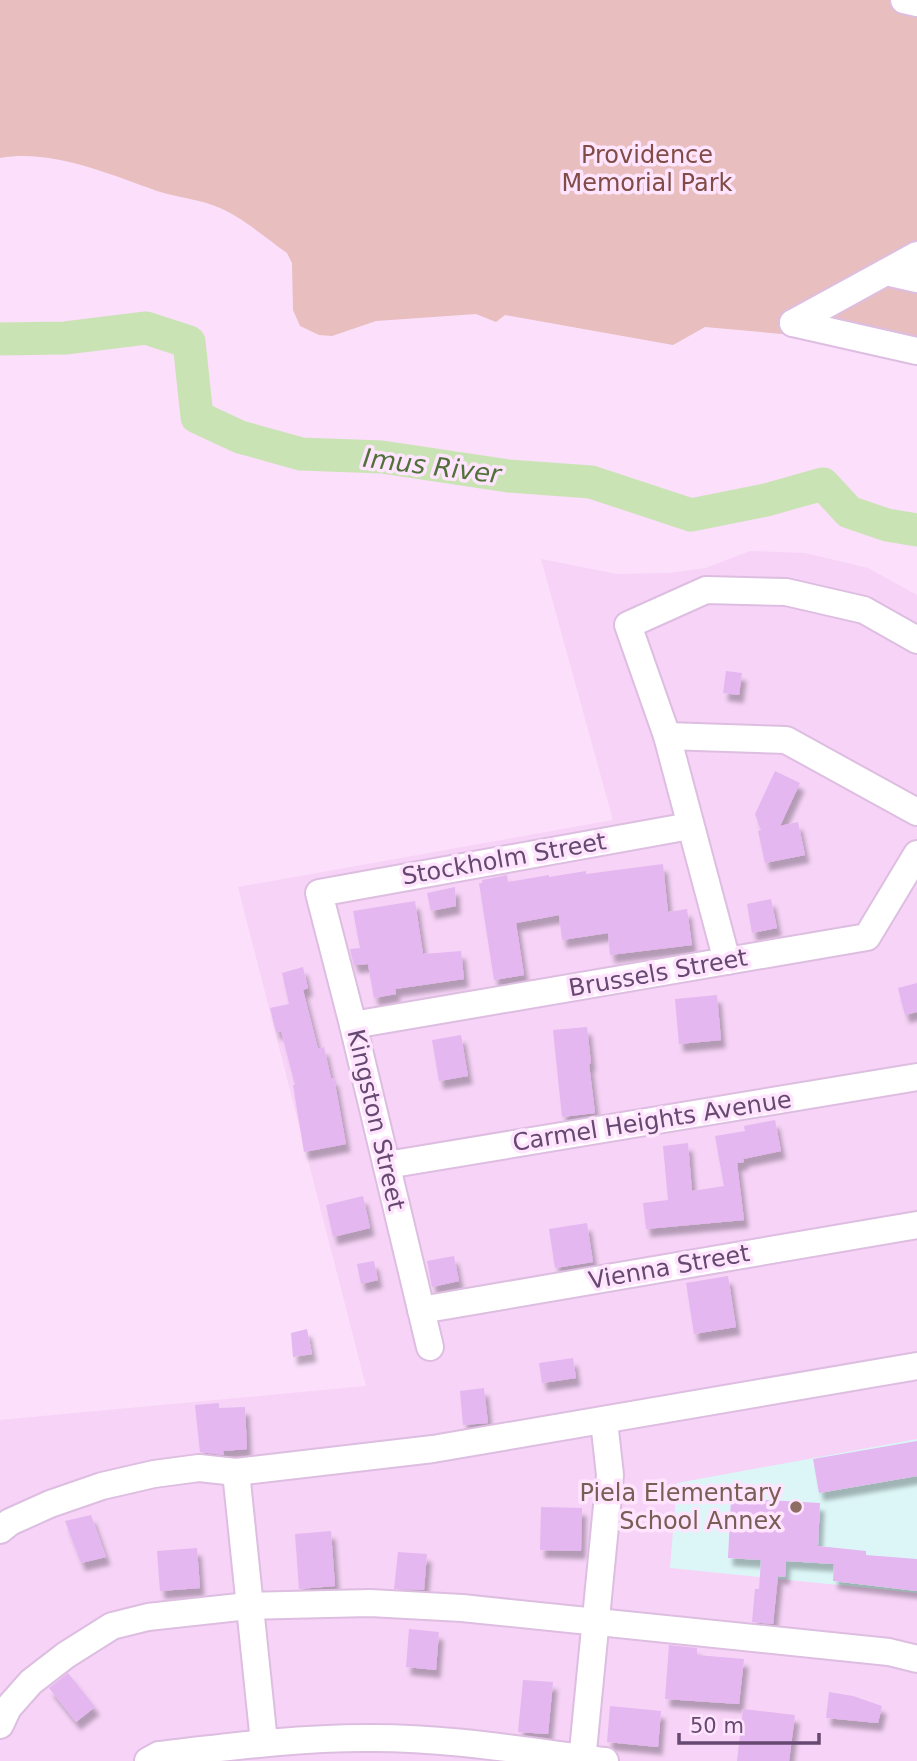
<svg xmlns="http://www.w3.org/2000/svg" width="917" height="1761" font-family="'DejaVu Sans',sans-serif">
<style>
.residential{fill:#f6d3f7}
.education{fill:#dcf6f7}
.green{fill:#e8bebe}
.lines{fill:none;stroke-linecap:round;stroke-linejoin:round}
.river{stroke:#cae3b4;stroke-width:33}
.building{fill:#e5b7f0;filter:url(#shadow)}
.minor-casing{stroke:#ddbee1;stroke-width:30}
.minor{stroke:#fff;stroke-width:26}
.education-dot{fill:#8d6e63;stroke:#ffe4fe;stroke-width:2.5}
.labels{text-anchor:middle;stroke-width:7;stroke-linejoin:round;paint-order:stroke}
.park-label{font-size:24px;fill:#814c45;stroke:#ffe4fe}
.street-label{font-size:24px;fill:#664870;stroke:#ffe4fe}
.education-label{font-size:24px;fill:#785e54;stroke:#ffe4fe;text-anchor:end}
.water-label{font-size:26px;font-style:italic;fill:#51703a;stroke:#ffe4fe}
</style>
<defs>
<filter id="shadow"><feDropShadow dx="4.5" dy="8" stdDeviation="2" flood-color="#0004"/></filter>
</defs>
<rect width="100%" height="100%" fill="#fbdffb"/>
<polygon class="residential" points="750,551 805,553 868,568 917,595 917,1761 0,1761 0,1420 366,1386 238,887 613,820 541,559 617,574 669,573 706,568"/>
<polygon class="education" points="917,1439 917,1593 670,1568 677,1483"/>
<path class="green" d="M0 0H917V363L804 336 705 327 673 345 505 315 496 322 476 314 376 321 332 336 319 335 300 326 293 310 292 263 287 253C267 239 242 217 220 208 200 199 178 198 157 191 108 174 53 149 0 158Z"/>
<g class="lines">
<polyline class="river" points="0,339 65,338 146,328 189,342 197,417 240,437 301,454 382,457 508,476 591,482 691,515 766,500 823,484 849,512 887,525 917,530"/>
</g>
<g class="building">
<polygon points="726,671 742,673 739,695 723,693"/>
<polygon points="775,771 800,783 780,826 798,822 805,855 765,863 758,831 761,830 755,814"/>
<polygon points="663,864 668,912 687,909 692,945 610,955 608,933 562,940 559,915 516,923 524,975 494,980 479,883 482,883 482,880 507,875 508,882 549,875 549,877 586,871 586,874"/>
<polygon points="455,887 456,906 431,911 427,893"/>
<polygon points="771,899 777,928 752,933 747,904"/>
<polygon points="415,901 423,954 461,951 464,979 395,989 396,994 374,998 368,964 354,965 351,954 350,949 360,948 353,911"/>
<polygon points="303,967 308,988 303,990 318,1049 324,1047 331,1078 334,1078 346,1144 304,1152 293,1085 295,1085 281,1031 276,1032 270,1008 289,1004 282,973"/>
<polygon points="917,983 917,1012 905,1015 898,988"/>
<polygon points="717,995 721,1040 679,1044 675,999"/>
<polygon points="587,1027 591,1063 589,1064 595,1113 562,1117 553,1030"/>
<polygon points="461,1035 468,1076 439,1081 432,1040"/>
<polygon points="775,1120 781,1151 743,1159 744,1162 737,1163 744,1220 646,1229 643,1203 668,1200 663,1146 688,1143 692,1191 724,1186 715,1136 745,1131 744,1126"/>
<polygon points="363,1196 370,1228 333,1237 326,1205"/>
<polygon points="587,1223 593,1262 555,1268 549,1229"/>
<polygon points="454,1256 459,1281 432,1287 427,1261"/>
<polygon points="374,1261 378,1280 361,1284 357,1264"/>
<polygon points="728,1276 736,1327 694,1334 686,1283"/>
<polygon points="307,1329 312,1354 293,1357 291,1333"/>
<polygon points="573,1358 576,1378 542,1383 539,1363"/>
<polygon points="484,1388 488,1423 463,1425 460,1391"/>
<polygon points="219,1403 219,1408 245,1407 247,1449 223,1451 224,1455 200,1452 195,1405"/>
<polygon points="917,1441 917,1476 819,1493 813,1459"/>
<polygon points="731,1498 820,1503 818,1546 866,1551 866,1555 917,1559 917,1591 833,1581 834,1564 786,1561 785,1577 778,1576 773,1624 752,1622 755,1589 759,1589 761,1560 728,1558"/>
<polygon points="541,1507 582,1508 581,1551 540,1550"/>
<polygon points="91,1515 106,1557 81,1563 65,1521"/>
<polygon points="331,1531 335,1586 299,1589 295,1534"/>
<polygon points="197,1548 200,1588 160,1591 157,1551"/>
<polygon points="398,1552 427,1554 424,1590 394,1589"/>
<polygon points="409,1629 439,1632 436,1670 406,1667"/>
<polygon points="669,1645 697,1648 697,1655 744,1659 739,1704 665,1699"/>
<polygon points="68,1673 95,1707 76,1722 49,1688"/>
<polygon points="523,1680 553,1682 548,1734 518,1732"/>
<polygon points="829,1692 853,1696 882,1706 878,1723 826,1718"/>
<polygon points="610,1706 661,1711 658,1747 607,1742"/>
<polygon points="743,1709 795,1715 789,1761 737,1761"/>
</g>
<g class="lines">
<defs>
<g id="minor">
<polyline points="904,0 917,3"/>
<polyline points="886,272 917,279"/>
<polyline points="793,323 917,255"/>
<polyline points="793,323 917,351"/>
<polyline points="667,736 786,740 917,812"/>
<polyline points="727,961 667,736 628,625 706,590 786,592 864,610 917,640"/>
<polyline points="353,1025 867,937 917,854"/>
<polyline points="387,1165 917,1077"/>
<polyline points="421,1310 917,1225"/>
<polyline points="430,1347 353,1025 319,893 690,826"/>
<polyline points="236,1472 264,1742"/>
<polyline points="0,1530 10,1522 50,1504 102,1486 154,1474 199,1468 236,1472 433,1449 917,1366"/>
<polyline points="0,1725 8,1708 31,1682 66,1655 112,1626 148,1617 248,1606 370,1603 462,1608 889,1652 917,1659"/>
<path d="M148 1761 159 1755C228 1747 296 1738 366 1738 446 1737 526 1751 605 1761"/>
<polyline points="582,1761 610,1475 604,1421"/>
</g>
</defs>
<use href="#minor" class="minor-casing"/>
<use href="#minor" class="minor"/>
</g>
<circle class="education-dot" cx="796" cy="1507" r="7"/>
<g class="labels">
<g class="park-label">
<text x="647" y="163">Providence<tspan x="647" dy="28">Memorial Park</tspan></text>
</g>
<g class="street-label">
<text transform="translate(504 859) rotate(-10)" y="8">Stockholm Street</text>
<text transform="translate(658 973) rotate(-10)" y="8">Brussels Street</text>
<text transform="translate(376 1120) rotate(77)" y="8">Kingston Street</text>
<text transform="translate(652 1121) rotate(-9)" y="8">Carmel Heights Avenue</text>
<text transform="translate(669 1267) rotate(-10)" y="8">Vienna Street</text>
</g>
<g class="education-label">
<text x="782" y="1501">Piela Elementary<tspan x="782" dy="28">School Annex</tspan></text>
</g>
<g class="water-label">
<text transform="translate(432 466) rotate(7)" y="9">Imus River</text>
</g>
</g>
<path d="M679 1733v10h140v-10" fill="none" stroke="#664870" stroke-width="3.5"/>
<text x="690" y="1733" font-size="21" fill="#664870" stroke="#ffe4fe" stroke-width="5" paint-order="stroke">50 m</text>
</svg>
